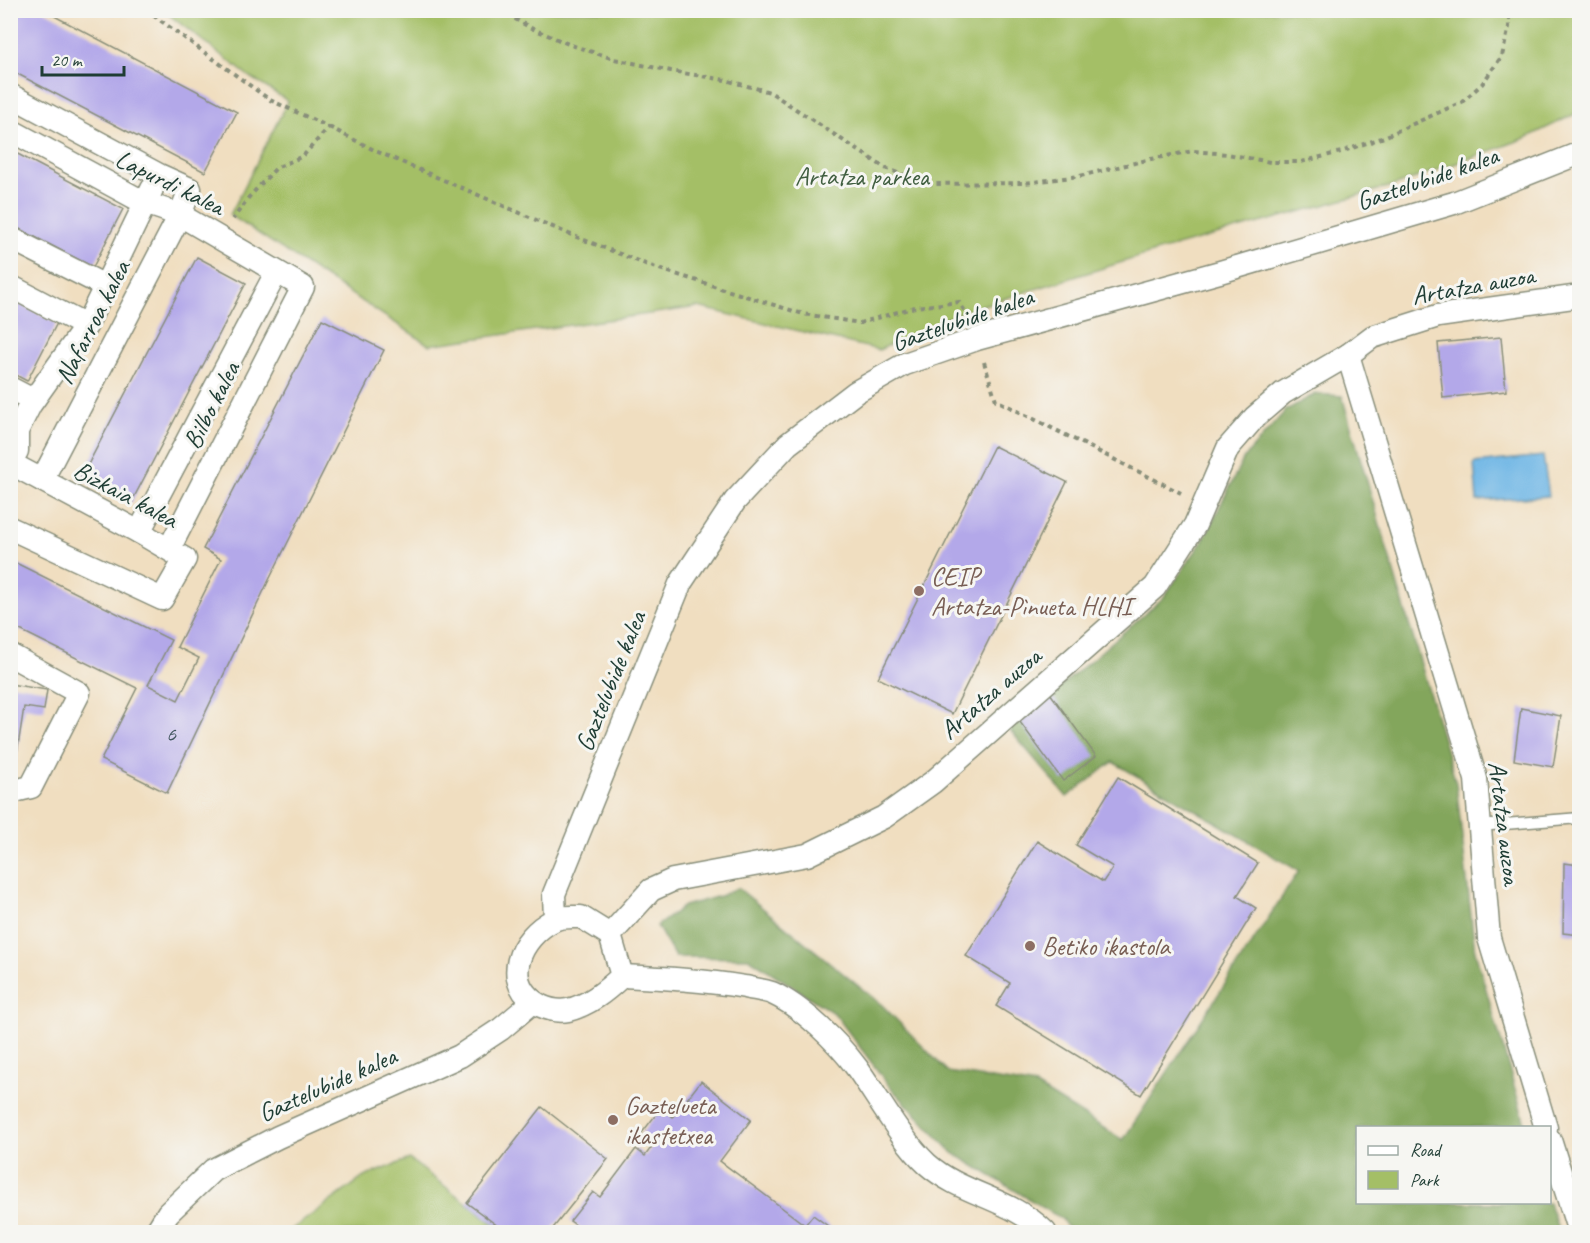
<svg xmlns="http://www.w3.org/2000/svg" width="1590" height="1243" font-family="Caveat,sans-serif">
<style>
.green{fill:#a4bf66;stroke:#627e4d;stroke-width:1.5}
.forest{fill:#83a65b;stroke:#517248;stroke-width:1.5}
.water{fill:#6eb6e5;stroke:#467a8c;stroke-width:1.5}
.building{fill:#b3a8e9}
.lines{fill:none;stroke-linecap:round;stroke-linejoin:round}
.lane-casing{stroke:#888e7a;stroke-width:13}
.street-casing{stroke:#888e7a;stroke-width:25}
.path{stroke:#888e7a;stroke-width:4;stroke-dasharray:4.5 4.5;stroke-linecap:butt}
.lane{stroke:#fff;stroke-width:10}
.street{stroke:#fff;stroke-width:22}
.education-dot{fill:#8d6e63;stroke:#f6f6f2;stroke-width:2}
.labels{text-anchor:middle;stroke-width:6;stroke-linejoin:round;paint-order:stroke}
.number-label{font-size:22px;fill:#445861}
.park-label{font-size:26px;fill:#405e40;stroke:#f6f6f2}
.street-label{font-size:26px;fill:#1f3d34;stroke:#f6f6f2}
.education-label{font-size:26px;fill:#785e54;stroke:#f6f6f2;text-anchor:start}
</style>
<rect width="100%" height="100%" fill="#f6f6f2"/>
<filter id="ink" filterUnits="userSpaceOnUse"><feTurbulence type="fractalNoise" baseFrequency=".0167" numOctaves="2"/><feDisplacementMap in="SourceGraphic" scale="12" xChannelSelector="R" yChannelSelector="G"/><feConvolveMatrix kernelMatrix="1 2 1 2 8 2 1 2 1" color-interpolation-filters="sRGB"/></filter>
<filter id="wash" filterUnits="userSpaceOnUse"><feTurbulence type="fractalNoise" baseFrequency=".008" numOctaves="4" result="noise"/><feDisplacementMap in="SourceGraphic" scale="24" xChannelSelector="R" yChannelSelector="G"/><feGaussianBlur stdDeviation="1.35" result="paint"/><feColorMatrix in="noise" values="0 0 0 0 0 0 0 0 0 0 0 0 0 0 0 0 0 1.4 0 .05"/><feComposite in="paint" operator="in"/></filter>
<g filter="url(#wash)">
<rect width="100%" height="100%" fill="#f0dec0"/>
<g class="green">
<polygon points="164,11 1579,11 1579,112 1526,138 1399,184 1155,252 958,313 879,350 698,307 429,345 230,215 288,101 251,78"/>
<polygon points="409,1159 505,1232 288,1232 364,1177"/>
</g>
<polygon class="forest" points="1315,394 1342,396 1456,783 1475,951 1526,1127 1358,1128 1358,1202 1549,1203 1559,1232 1070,1232 1062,1219 953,1153 890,1087 835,1014 749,958 675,957 657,926 684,906 720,896 738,888 882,1005 948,1072 1036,1086 1123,1140 1299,871 1113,762 1067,797 1010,730 1163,598 1202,542 1244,458 1286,410"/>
<polygon class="water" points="1543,456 1549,496 1477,501 1474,463"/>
<g id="blocks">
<g class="building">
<polygon points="10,10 43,10 237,112 205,172 10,70"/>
<polygon points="10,150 123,209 93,267 10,224"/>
<polygon points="197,257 246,283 131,503 81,478"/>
<polygon points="10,299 57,323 27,381 10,372"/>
<polygon points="322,319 384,350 268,582 167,793 101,760 137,688 10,625 10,560 171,640 148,685 178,700 199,658 177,647 221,559 203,549"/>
<polygon points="1501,337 1506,391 1443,398 1438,343"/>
<polygon points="994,446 1067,482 952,714 878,678"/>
<polygon points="10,684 47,690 44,710 24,707 15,766 10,765"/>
<polygon points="1050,693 1096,756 1063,781 1017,718"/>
<polygon points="1521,708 1561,716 1553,767 1514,760"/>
<polygon points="1118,777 1258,863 1237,896 1256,908 1141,1095 996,1006 1010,983 966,956 1037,841 1103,882 1113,867 1076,845"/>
<polygon points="1564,863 1580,865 1580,935 1563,933"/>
<polygon points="1577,984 1580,984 1580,1031 1574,1031"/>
<polygon points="701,1081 751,1120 720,1161 805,1225 813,1215 836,1232 586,1232 570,1221 593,1192 600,1197 636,1149 645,1156 654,1144 641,1134 661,1108 673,1117"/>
<polygon points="542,1107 608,1159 550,1232 506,1232 467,1203"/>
</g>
</g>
</g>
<g filter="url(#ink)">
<use href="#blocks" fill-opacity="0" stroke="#888e7a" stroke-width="1.5"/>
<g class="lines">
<defs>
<polyline id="lane" points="1479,826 1580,818"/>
<g id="street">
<polyline points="10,95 159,175 190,189 180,215 42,480"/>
<polyline points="10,130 145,203 180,215 303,287 169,549"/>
<polyline points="10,238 105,286"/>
<polyline points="10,286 86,326"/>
<polyline points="1348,355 1476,779 1489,938 1546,1128"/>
<polyline points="10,388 33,400"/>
<polyline points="10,462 17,451 17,431 30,405 86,326 152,189"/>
<polyline points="10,463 139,532 185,559 162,599 10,528"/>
<polyline points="139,532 276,273"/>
<polyline points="10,655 79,693 31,787 10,792"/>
<path d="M581 917 610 935 622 976C606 991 589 1005 568 1010 559 1012 548 1009 541 1006 499 984 519 937 554 920 561 916 573 917 581 917Z"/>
<polyline points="555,919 554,894 680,584 735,501 788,444 856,392 905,364 977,339 1220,272 1454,203 1580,153"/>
<polyline points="610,935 651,890 673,880 807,855 884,817 933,782 1155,587 1195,525 1228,448 1255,417 1283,393 1348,355 1372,337 1438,316 1580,296"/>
<path d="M622 976C664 978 704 980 745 987 753 989 764 990 772 993 801 1006 838 1042 857 1068 877 1096 902 1141 927 1164 962 1195 1011 1198 1045 1232"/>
<polyline points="1550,1140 1579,1232"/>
<polyline points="156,1232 168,1213 213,1170 278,1137 460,1056 501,1029 533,1002"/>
</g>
</defs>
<use href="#lane" class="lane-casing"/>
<use href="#street" class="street-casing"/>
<g class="path">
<polyline points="146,10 270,100 329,127 303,156 276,168 249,197 233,219"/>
<polyline points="499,10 531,28 571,45 614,59 671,71 725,80 770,92 885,168 930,184 1025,183 1080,176 1151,159 1193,151 1227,154 1270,162 1301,162 1341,152 1384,137 1462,102 1482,84 1502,56 1509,27 1509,10"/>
<polyline points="329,127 378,152 569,234 653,267 803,314 860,323 915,307 959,302 968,316"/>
<polyline points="984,362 996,400 1181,493"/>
</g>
<use href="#lane" class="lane"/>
<use href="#street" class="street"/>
</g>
</g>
<g class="education-dot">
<circle cx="919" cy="591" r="6"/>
<circle cx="1030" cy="946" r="6"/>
<circle cx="613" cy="1120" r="6"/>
</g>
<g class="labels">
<g class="number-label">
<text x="171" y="741">6</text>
</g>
<g class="park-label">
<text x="862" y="185">Artatza parkea</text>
</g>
<g class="street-label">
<text transform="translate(1427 178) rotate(-19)" y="9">Gaztelubide kalea</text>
<text transform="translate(170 182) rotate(26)" y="9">Lapurdi kalea</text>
<text transform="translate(1473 285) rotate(-10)" y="9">Artatza auzoa</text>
<text transform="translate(962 319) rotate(-19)" y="9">Gaztelubide kalea</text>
<text transform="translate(92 322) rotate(-63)" y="9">Nafarroa kalea</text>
<text transform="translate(211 405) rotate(-63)" y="9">Bilbo kalea</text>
<text transform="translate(126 494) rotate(28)" y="9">Bizkaia kalea</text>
<text transform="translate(610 681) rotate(-68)" y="9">Gaztelubide kalea</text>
<text transform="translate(990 693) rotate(-41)" y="9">Artatza auzoa</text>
<text transform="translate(1505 823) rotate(83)" y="9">Artatza auzoa</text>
<text transform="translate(327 1084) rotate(-24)" y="9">Gaztelubide kalea</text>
</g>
<g class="education-label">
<text x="931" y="585">CEIP<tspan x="931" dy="30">Artatza-Pìnueta HLHI</tspan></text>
<text x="1042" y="955">Betiko ikastola</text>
<text x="625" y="1114">Gaztelueta<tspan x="625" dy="30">ikastetxea</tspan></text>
</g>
</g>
<rect width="1590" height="1243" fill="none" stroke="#f6f6f2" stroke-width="36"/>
<rect x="1356" y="1126" width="195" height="78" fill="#f6f6f2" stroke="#a0aca6" stroke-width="1.5"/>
<rect x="1368" y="1146" width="30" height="9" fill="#ffffff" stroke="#a0aca6" stroke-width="1.5"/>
<text x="1410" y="1156" font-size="18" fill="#1f3d34">Road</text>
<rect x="1368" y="1171" width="30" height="18" fill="#a4bf66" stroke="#a0aca6" stroke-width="1.5"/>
<text x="1410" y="1186" font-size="18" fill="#1f3d34">Park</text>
<path d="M42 66v9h82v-9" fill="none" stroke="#1f3d34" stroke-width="3"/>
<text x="51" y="66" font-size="18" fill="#1f3d34" stroke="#f6f6f2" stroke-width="4.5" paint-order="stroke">20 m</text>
</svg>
